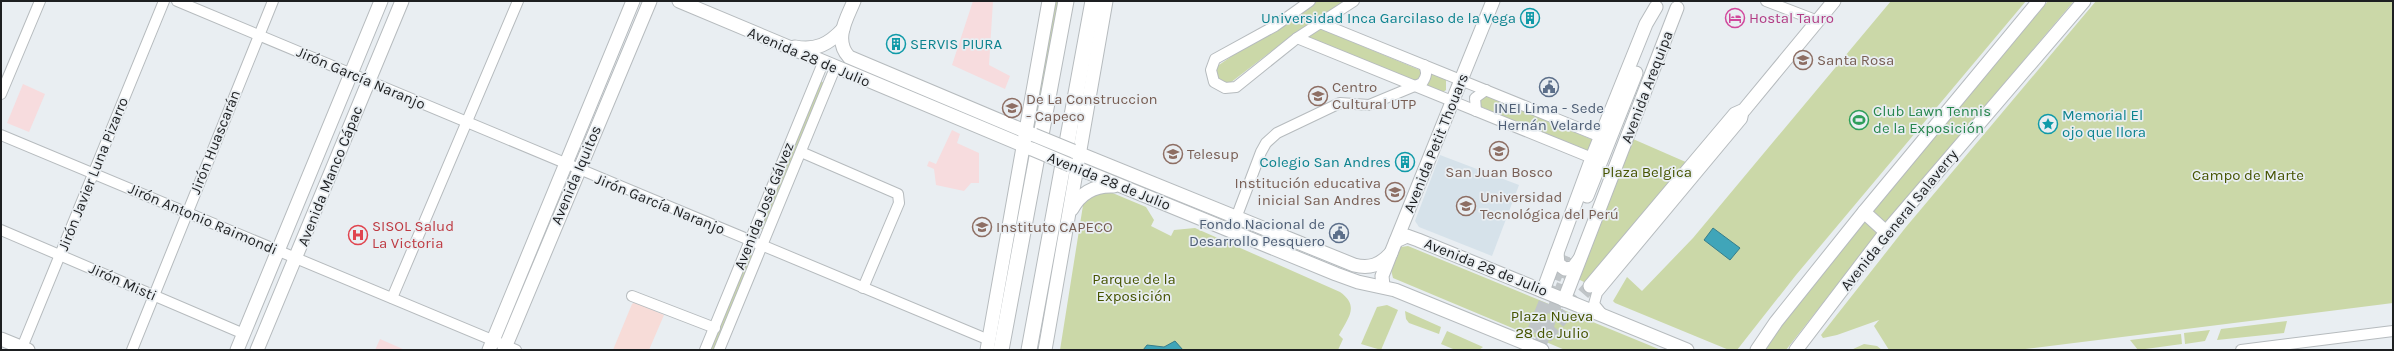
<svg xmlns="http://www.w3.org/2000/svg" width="2394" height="351" font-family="Karla,sans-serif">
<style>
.built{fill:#d6e2ea}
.industrial{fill:#f7dcde}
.medical{fill:#f7dcd8}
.green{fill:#cbd8a8}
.water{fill:#40a5b9;stroke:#367d8b}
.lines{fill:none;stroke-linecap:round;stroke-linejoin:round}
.major-tunnel{stroke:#c0c5c8;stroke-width:13;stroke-dasharray:13 6;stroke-linecap:butt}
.minor-casing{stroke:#b6bbbe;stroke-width:12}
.major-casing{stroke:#b6bbbe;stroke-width:15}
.highway-casing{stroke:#b6bbbe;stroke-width:17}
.minor{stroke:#fff;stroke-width:10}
.major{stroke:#fff;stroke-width:13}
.highway{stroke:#fff;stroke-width:15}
.major-bridge-casing{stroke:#b6bbbe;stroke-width:15;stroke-linecap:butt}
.major-bridge{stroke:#fff;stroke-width:13}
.labels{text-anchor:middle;stroke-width:3.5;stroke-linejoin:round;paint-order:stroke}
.culture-label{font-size:15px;fill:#0d838f;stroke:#e9eef2;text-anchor:end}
.hotel-label{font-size:15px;fill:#b23c85;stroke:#e9eef2;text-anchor:start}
.street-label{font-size:15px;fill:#1d1f21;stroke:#e9eef2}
.education-label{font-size:15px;fill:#785e54;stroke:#e9eef2;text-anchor:start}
.service-label{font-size:15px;fill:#4e5e75;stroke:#e9eef2}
.leisure-label{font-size:15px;fill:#27864d;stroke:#e9eef2;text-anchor:start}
.park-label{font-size:15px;fill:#465400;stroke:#e9eef2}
.health-label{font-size:15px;fill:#be3a42;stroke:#e9eef2;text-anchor:start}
</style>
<rect width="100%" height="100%" fill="#e9eef2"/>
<polygon class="built" points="1440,155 1519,185 1492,256 1419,227 1415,221"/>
<g class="industrial">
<polygon points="973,1 993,1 989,65 1010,76 1005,89 952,65"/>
<polygon points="23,84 45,94 29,132 7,123"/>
<polygon points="952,130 960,134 957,143 979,153 979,183 971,183 964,191 936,185 934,169 927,166 929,161 936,164"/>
<polygon points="380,339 405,350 375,350"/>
</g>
<polygon class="medical" points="635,302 664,315 649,350 613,350 632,304"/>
<g class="green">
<polygon points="1053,1 1061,1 1038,126 1031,124"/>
<path d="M1312 1H1346L1294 34 1230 83C1219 85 1216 76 1216 67Z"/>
<polygon points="1891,1 2026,1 1796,275 1737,350 1729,350 1615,303 1613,301 1627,277 1642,291 1693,238"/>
<polygon points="2048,1 2074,1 1889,219 1786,350 1760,350 1859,224"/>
<polygon points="2096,1 2393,1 2393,303 2017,350 1889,350 1874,326 1879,320 1837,335 1823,338 1821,335 1906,227"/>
<polygon points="1321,29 1420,70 1424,73 1423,79 1414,82 1305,37"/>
<polygon points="1430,72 1446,79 1446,90 1442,93 1424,86 1430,81"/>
<polygon points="820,81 825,83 764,230 760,228"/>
<polygon points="1488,95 1593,140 1587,153 1477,105 1477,100"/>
<polygon points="1633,139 1688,163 1586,283 1578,279"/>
<path d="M1103 189 1146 207 1154 220 1151 226 1171 236 1174 230 1195 228 1340 292C1360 306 1348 318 1339 335L1343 339 1338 350H1060L1084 199Z"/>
<polygon points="1408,246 1661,350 1565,350 1393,278 1391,270 1401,247"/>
<polygon points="749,254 753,256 714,350 709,350"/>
<polygon points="1387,305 1398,310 1381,350 1361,344 1377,307"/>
<polygon points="1405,311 1441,327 1439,334 1409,323 1406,319"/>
<polygon points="2287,321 2284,333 2217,340 2221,329"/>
<polygon points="2210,330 2205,341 2185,344 2184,333"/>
<polygon points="1447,331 1483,347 1479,350 1453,349 1441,344"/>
<polygon points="2181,334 2182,344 2138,350 2130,340"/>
<polygon points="1864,344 1877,346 1882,350 1851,350"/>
</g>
<g class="water">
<polygon points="1713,228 1740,248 1730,260 1704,240"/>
<polygon points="1175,341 1183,350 1143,350 1147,345 1164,347"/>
</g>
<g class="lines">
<g class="major-tunnel">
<polyline points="1546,337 1590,286"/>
<polyline points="1526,350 1564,255"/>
<polyline points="1538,350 1573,259"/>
</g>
<defs>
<g id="minor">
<polyline points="177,1 989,340"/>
<polyline points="1310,1 1275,26 1215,59 1211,70 1214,82 1225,88 1236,87 1297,38 1354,1"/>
<polyline points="1766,1 1818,21"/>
<polyline points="1320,23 1601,137"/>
<polyline points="1297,38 1592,158"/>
<polyline points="1,94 40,1"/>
<polyline points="1476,111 1475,98 1486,90"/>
<polyline points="1,135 516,350"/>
<polyline points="801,152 898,194 899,203 863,288"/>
<path d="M1236 218 1261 152 1266 143 1277 133 1340 103 1369 105 1422 83C1427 76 1427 72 1424 65"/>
<polyline points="1,230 244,334"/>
<polyline points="632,296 715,328"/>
<polyline points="392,298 518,1"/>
<polyline points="1602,314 1594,304 1597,293 1742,119 1744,110"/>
<polyline points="21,350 164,1"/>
<polyline points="132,350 273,1"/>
<polyline points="705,350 823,63"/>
<polyline points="719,350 835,68"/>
<polyline points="2241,350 2393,331"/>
</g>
<g id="major">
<polyline points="679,1 1032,149"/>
<path d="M854 1C847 18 833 40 849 57L1034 135"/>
<path d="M795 47C816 51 829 44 843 29"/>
<path d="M1073 151 1354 265C1370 269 1380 265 1391 253"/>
<polyline points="1070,165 1336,274 1358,282 1395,290 1542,350"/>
<polyline points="1587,196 1636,73"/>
<path d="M1072 209C1081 192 1096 185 1114 186"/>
<polyline points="1864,212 1886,232"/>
<polyline points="1396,241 1407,236 1418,240 1687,350"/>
<polyline points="1557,253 1558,264 1565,269 1573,268 1579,260"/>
<polyline points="1383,286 1382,276 1391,253 1493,1"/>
<polyline points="1590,286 1735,114 1744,110 1834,1"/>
<polyline points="1543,291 1592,158 1646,24 1656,7"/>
<polyline points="1564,300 1677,8"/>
<polyline points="1,339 28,350"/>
<polyline points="237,350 381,1"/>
<polyline points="257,350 402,1"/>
<polyline points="489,350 633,1"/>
<polyline points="504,350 650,1"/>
<polyline points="987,350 1049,1"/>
<polyline points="1045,350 1106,1"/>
<polyline points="1757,350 1776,322 1864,212 2039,1"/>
<polyline points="1796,350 1886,232 2084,1"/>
</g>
<g id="highway">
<polyline points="1001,350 1066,1"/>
<polyline points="1029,350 1093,1"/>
</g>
</defs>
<use href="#minor" class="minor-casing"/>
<use href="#major" class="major-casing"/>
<use href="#highway" class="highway-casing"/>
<use href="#minor" class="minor"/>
<use href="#major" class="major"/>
<use href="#highway" class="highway"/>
<defs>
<g id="major-bridge">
<polyline points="1034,135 1073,151"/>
<polyline points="1032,149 1070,165"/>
</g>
</defs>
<use href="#major-bridge" class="major-bridge-casing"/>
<use href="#major-bridge" class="major-bridge"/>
</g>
<defs>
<symbol id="building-ring" viewBox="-11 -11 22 22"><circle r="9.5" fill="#e9eef2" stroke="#0f9aa8" stroke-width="1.5"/><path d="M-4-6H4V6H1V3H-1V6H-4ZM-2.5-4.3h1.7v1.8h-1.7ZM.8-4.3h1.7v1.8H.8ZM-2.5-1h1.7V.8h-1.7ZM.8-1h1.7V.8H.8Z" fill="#0f9aa8"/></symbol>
<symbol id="hotel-ring" viewBox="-11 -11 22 22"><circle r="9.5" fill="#e9eef2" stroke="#d1479c" stroke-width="1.5"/><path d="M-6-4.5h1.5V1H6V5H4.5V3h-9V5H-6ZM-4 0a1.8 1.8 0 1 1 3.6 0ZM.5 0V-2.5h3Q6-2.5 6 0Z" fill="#d1479c"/></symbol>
<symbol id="school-ring" viewBox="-11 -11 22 22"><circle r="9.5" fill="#e9eef2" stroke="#8d6e63" stroke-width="1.5"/><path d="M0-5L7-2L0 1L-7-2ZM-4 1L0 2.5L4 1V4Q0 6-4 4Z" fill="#8d6e63"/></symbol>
<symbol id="civic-ring" viewBox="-11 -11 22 22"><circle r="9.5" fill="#e9eef2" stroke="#5c6f8a" stroke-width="1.5"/><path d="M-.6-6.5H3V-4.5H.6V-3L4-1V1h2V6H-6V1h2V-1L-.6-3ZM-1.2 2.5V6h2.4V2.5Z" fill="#5c6f8a"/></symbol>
<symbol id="stadium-ring" viewBox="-11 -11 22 22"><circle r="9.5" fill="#e9eef2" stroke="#2e9e5b" stroke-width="1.5"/><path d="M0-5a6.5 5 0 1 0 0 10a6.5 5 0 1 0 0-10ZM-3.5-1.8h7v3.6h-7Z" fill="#2e9e5b"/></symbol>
<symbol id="sight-ring" viewBox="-11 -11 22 22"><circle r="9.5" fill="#e9eef2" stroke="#0f9aa8" stroke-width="1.5"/><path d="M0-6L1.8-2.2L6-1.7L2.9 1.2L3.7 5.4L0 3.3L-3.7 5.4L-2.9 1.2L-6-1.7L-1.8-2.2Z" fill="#0f9aa8"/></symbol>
<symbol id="university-ring" viewBox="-11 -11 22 22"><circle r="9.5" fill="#e9eef2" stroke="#8d6e63" stroke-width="1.5"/><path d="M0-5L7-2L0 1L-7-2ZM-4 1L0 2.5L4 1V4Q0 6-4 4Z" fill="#8d6e63"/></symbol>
<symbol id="hospital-ring" viewBox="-11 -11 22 22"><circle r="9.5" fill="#e9eef2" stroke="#e0444e" stroke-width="1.5"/><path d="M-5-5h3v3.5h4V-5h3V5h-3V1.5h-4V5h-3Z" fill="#e0444e"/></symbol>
</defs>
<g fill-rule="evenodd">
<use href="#building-ring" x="1519" y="7" width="22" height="22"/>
<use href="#hotel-ring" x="1724" y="7" width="22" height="22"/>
<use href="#building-ring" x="885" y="33" width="22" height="22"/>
<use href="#school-ring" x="1792" y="49" width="22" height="22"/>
<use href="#civic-ring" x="1538" y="76" width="22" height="22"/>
<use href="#school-ring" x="1307" y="85" width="22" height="22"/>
<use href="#school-ring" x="1001" y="97" width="22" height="22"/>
<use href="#stadium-ring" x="1848" y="109" width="22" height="22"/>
<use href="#sight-ring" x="2037" y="113" width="22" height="22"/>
<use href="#school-ring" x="1488" y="140" width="22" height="22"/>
<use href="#university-ring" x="1162" y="143" width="22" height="22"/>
<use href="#building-ring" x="1394" y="151" width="22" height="22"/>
<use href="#school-ring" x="1384" y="181" width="22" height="22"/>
<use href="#university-ring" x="1455" y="195" width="22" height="22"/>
<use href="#university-ring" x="971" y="216" width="22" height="22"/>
<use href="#civic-ring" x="1328" y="222" width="22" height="22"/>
<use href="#hospital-ring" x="347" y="224" width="22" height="22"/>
</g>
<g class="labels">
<g class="culture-label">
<text x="1516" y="23">Universidad Inca Garcilaso de la Vega</text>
<text x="910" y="49" text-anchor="start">SERVIS PIURA</text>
<text x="2062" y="120" text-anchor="start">Memorial El<tspan x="2062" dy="17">ojo que llora</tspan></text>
<text x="1391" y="167">Colegio San Andres</text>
</g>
<g class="hotel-label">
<text x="1749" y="23">Hostal Tauro</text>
</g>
<g class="street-label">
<text transform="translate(809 57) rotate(23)" y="5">Avenida 28 de Julio</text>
<text transform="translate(361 78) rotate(23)" y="5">Jirón García Naranjo</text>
<text transform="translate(1647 87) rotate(-69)" y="5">Avenida Arequipa</text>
<text transform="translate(215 142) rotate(-68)" y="5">Jirón Huascarán</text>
<text transform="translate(1436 143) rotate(-68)" y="5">Avenida Petit Thouars</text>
<text transform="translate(93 174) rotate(-68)" y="5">Jirón Javier Luna Pizarro</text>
<text transform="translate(576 175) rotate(-67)" y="5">Avenida Iquitos</text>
<text transform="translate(330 176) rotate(-68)" y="5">Avenida Manco Cápac</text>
<text transform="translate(1109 181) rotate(22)" y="5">Avenida 28 de Julio</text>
<text transform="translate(660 204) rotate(22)" y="5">Jirón García Naranjo</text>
<text transform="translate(764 206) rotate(-68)" y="5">Avenida José Gálvez</text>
<text transform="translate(203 219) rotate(23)" y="5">Jirón Antonio Raimondi</text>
<text transform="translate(1899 220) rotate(-51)" y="5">Avenida General Salaverry</text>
<text transform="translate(1486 267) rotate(22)" y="5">Avenida 28 de Julio</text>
<text transform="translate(123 282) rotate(24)" y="5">Jirón Misti</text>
</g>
<g class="education-label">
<text x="1817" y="65">Santa Rosa</text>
<text x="1332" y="92">Centro<tspan x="1332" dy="17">Cultural UTP</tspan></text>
<text x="1026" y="104">De La Construccion<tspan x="1026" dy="17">- Capeco</tspan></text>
<text x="1187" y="159">Telesup</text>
<text x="1499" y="177" text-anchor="middle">San Juan Bosco</text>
<text x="1381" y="188" text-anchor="end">Institución educativa<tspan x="1381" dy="17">inicial San Andres</tspan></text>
<text x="1480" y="202">Universidad<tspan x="1480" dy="17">Tecnológica del Perú</tspan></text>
<text x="996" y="232">Instituto CAPECO</text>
</g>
<g class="service-label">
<text x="1549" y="113">INEI Lima - Sede<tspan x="1549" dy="17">Hernán Velarde</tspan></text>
<text x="1325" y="229" text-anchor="end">Fondo Nacional de<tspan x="1325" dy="17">Desarrollo Pesquero</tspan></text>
</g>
<g class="leisure-label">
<text x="1873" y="116">Club Lawn Tennis<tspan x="1873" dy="17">de la Exposición</tspan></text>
</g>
<g class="park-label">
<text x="1647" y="177">Plaza Belgica</text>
<text x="2248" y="180">Campo de Marte</text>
<text x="1134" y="284">Parque de la<tspan x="1134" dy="17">Exposición</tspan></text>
<text x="1552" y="321">Plaza Nueva<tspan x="1552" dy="17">28 de Julio</tspan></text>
</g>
<g class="health-label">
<text x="372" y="231">SISOL Salud<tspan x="372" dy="17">La Victoria</tspan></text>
</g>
</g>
<rect width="2394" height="351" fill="none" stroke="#1d1f21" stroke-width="4"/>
</svg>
